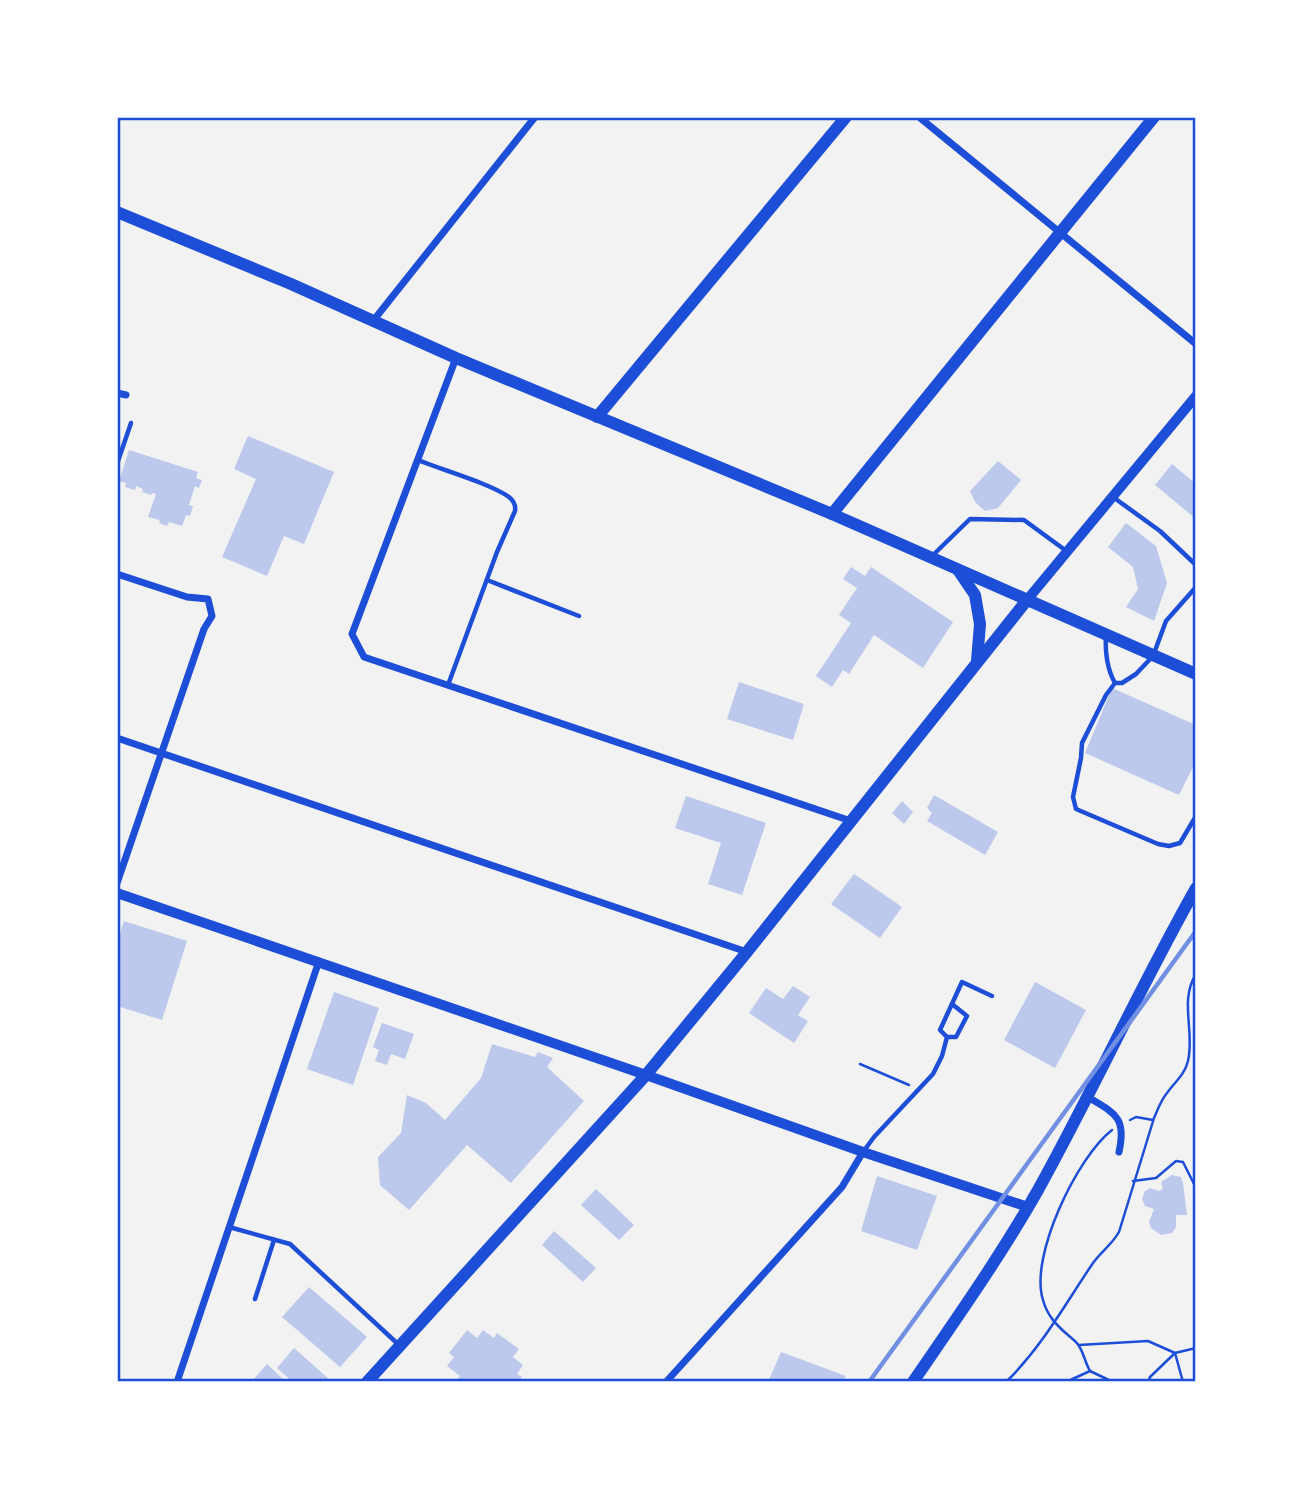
<svg xmlns="http://www.w3.org/2000/svg" width="1313" height="1499" font-family="'Playfair Display',serif">
<style>
.building{fill:#bdc9ec}
.lines{fill:none;stroke-linecap:round;stroke-linejoin:round}
.path{stroke:#1d4ed8;stroke-width:2.5}
.service{stroke:#1d4ed8;stroke-width:4.5}
.minor{stroke:#1d4ed8;stroke-width:7}
.tertiary{stroke:#1d4ed8;stroke-width:10}
.secondary{stroke:#1d4ed8;stroke-width:12}
.rail{stroke:#7290e2;stroke-width:4.5}
.neatline{fill:none;stroke:#1d4ed8;stroke-width:2.5}
</style>
<rect width="100%" height="100%" fill="#f2f2f2"/>
<g class="building">
<polygon points="248,436 334,472 304,544 284,536 267,576 222,557 256,479 234,469"/>
<polygon points="129,450 198,472 196,478 202,480 199,488 195,486 189,505 193,506 190,516 186,515 182,526 169,522 167,526 159,523 160,520 148,517 156,494 152,493 151,495 142,492 143,489 136,486 135,490 125,487 126,483 119,481"/>
<polygon points="998,461 1021,480 998,508 985,511 975,502 970,491"/>
<polygon points="1172,464 1196,484 1196,519 1155,485"/>
<polygon points="1126,523 1156,546 1167,583 1154,621 1126,607 1138,589 1133,567 1108,547"/>
<polygon points="851,567 865,576 871,567 953,622 923,668 874,635 849,674 843,670 832,687 816,676 851,623 839,615 857,588 843,579"/>
<polygon points="739,682 804,704 793,740 727,719"/>
<polygon points="1112,688 1196,725 1196,761 1179,795 1085,753"/>
<polygon points="934,795 998,832 985,855 927,821 932,813 927,808"/>
<polygon points="686,796 766,823 742,895 708,884 721,843 675,828"/>
<polygon points="902,801 913,812 904,824 892,813"/>
<polygon points="854,874 902,907 880,938 831,904"/>
<polygon points="124,921 187,941 162,1020 117,1006 117,943"/>
<polygon points="1035,982 1086,1010 1055,1068 1004,1040"/>
<polygon points="793,986 810,997 798,1015 808,1021 794,1043 749,1013 766,988 783,999"/>
<polygon points="334,992 379,1008 353,1085 307,1069"/>
<polygon points="382,1023 414,1034 405,1059 391,1054 387,1065 375,1061 379,1050 373,1047"/>
<polygon points="492,1044 535,1057 538,1052 553,1058 547,1067 584,1101 511,1183 467,1145 409,1210 380,1185 378,1157 401,1133 407,1095 426,1103 445,1120 481,1078"/>
<polygon points="1172,1175 1181,1177 1183,1183 1187,1215 1176,1215 1176,1227 1172,1233 1161,1235 1151,1228 1149,1222 1154,1209 1145,1206 1142,1199 1145,1191 1150,1188 1159,1191 1163,1189 1161,1182"/>
<polygon points="877,1176 937,1196 917,1250 861,1231"/>
<polygon points="596,1189 634,1225 619,1240 581,1205"/>
<polygon points="554,1231 596,1268 583,1282 542,1245"/>
<polygon points="309,1287 367,1337 340,1367 282,1317"/>
<polygon points="467,1330 477,1338 483,1330 494,1338 497,1333 519,1349 513,1357 523,1365 517,1374 522,1377 518,1382 455,1382 460,1376 447,1366 454,1357 449,1353"/>
<polygon points="294,1348 330,1380 329,1382 293,1382 277,1368"/>
<polygon points="781,1352 846,1376 842,1382 768,1382"/>
<polygon points="267,1364 286,1382 251,1382"/>
</g>
<g class="lines">
<g class="path">
<polyline points="860,1064 909,1085"/>
<polyline points="1130,1120 1136,1117 1153,1120"/>
<polyline points="1133,1181 1156,1178 1176,1161 1183,1162 1196,1188"/>
<polyline points="1079,1345 1148,1341 1175,1353 1150,1377 1148,1382"/>
<path d="M1090 1371C1085 1362 1084 1354 1079 1346 1077 1342 1071 1338 1068 1335 1056 1325 1047 1315 1043 1300 1029 1257 1077 1157 1112 1130"/>
<path d="M1006 1382C1041 1348 1064 1306 1091 1266 1099 1253 1111 1246 1119 1232L1154 1118C1158 1109 1161 1100 1167 1093 1175 1082 1185 1074 1188 1061 1195 1031 1179 1001 1196 974"/>
<polyline points="1066,1382 1090,1371 1113,1382"/>
<polyline points="1183,1382 1175,1353 1196,1348"/>
</g>
<g class="service">
<path d="M418 460C442 470 489 483 509 497 514 501 516 505 515 511L497 552 448 685"/>
<polyline points="117,464 131,423"/>
<polyline points="1113,497 1160,531 1196,565"/>
<polyline points="931,557 970,519 1024,520 1065,550"/>
<polyline points="487,580 579,616"/>
<path d="M1106 635C1105 652 1107 669 1115 683H1122L1136 674 1153 656 1166 621 1196 587"/>
<polyline points="1115,683 1106,695 1082,743 1081,758 1073,797 1076,809 1158,844 1169,846 1180,843 1196,816"/>
<polyline points="947,1037 956,1037 967,1016 952,1004"/>
<polyline points="863,1152 874,1137 933,1074 942,1056 947,1037 940,1030 962,982 992,996"/>
<polyline points="229,1227 290,1244 399,1345"/>
<polyline points="255,1299 274,1240"/>
</g>
<g class="minor">
<polyline points="919,117 1196,344"/>
<polyline points="373,321 535,117"/>
<polyline points="456,358 352,634 364,657 851,821"/>
<polyline points="117,393 126,395"/>
<polyline points="117,574 187,597 208,599 212,616 204,629 117,883"/>
<polyline points="117,738 747,952"/>
<path d="M1086 1096C1114 1113 1127 1116 1119 1152"/>
<polyline points="177,1382 319,961"/>
<polyline points="666,1382 842,1187 863,1152"/>
</g>
<g class="tertiary">
<polyline points="1027,600 1196,396"/>
<polyline points="117,893 646,1075 863,1152 1028,1207"/>
</g>
<g class="secondary">
<polyline points="117,212 291,284 456,358 832,514 1196,674"/>
<polyline points="597,417 846,117"/>
<polyline points="832,514 1154,117"/>
<polyline points="958,570 975,595 980,624 977,661"/>
<polyline points="367,1382 646,1075 747,952 1027,600"/>
<path d="M913 1382C956 1319 1000 1257 1038 1190 1093 1091 1140 987 1196 888"/>
</g>
<polyline class="rail" points="869,1382 1196,931"/>
</g>
<rect width="1313" height="1499" fill="none" stroke="#ffffff" stroke-width="238"/>
<rect x="119" y="119" width="1075" height="1261" class="neatline"/>
</svg>
